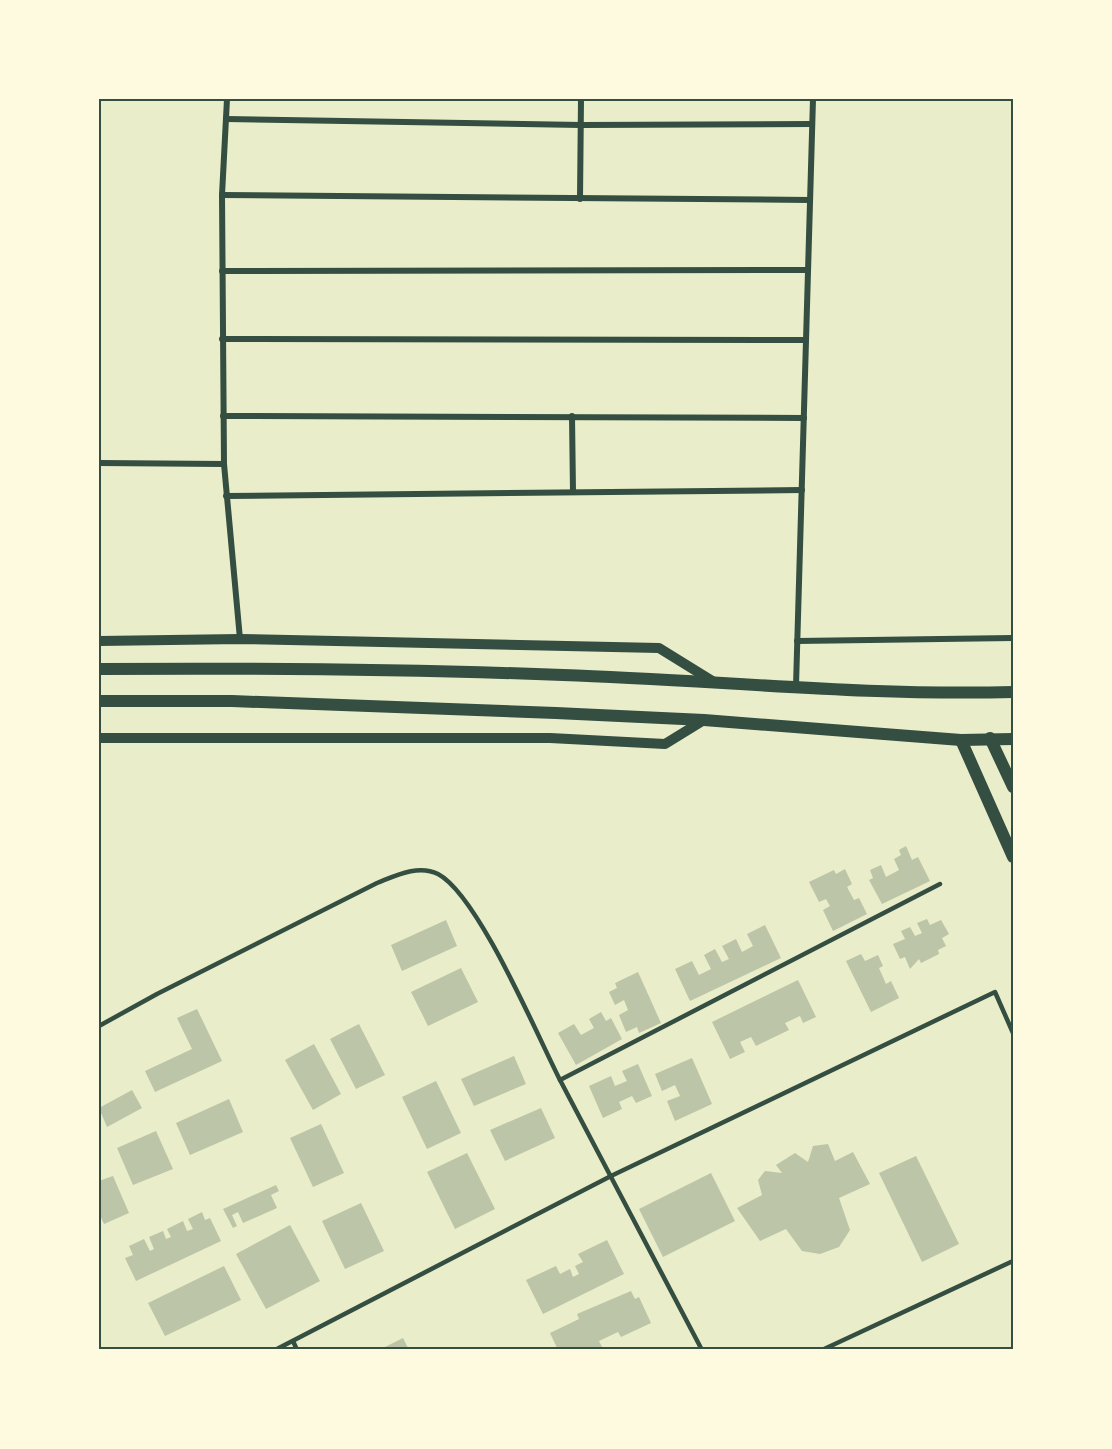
<svg xmlns="http://www.w3.org/2000/svg" width="1112" height="1449" font-family="'Archivo Narrow',sans-serif">
<style>
.building{fill:#bcc5a7}
.lines{fill:none;stroke-linecap:round;stroke-linejoin:round}
.service{stroke:#344e41;stroke-width:4.5}
.minor{stroke:#344e41;stroke-width:6}
.tertiary{stroke:#344e41;stroke-width:10}
.secondary{stroke:#344e41;stroke-width:12}
.neatline{fill:none;stroke:#344e41;stroke-width:2}
</style>
<rect width="100%" height="100%" fill="#e9edc9"/>
<g class="building">
<polygon points="906,846 912,860 918,857 930,881 882,904 869,880 873,878 870,870 881,865 886,877 899,870 894,859 901,855 899,850"/>
<polygon points="845,869 852,884 847,887 854,900 859,898 867,914 833,931 823,910 830,906 826,899 819,902 809,882 834,870 836,874"/>
<polygon points="927,919 930,925 941,920 949,934 942,938 946,946 938,950 939,954 921,963 919,959 910,969 905,957 900,959 893,944 905,939 901,931 910,927 915,936 922,933 917,923"/>
<polygon points="446,920 457,946 402,971 391,945"/>
<polygon points="765,925 781,958 690,1001 675,969 692,961 699,975 711,969 704,955 715,949 722,962 729,959 722,946 736,939 742,952 753,946 747,934"/>
<polygon points="861,954 865,961 878,955 883,966 879,968 886,984 891,981 899,998 871,1012 846,961"/>
<polygon points="461,968 478,1002 428,1026 411,992"/>
<polygon points="638,972 661,1023 639,1033 637,1027 626,1032 619,1015 628,1010 624,1000 615,1005 609,992 617,988 615,983"/>
<polygon points="798,980 816,1017 803,1023 800,1016 785,1023 789,1030 756,1046 751,1037 740,1042 745,1052 730,1059 712,1022"/>
<polygon points="197,1009 222,1061 155,1092 145,1071 192,1049 177,1018"/>
<polygon points="601,1012 606,1021 611,1018 622,1039 576,1065 558,1033 574,1024 581,1035 594,1028 589,1019"/>
<polygon points="359,1024 385,1075 356,1089 330,1039"/>
<polygon points="314,1044 341,1094 313,1110 285,1060"/>
<polygon points="514,1056 526,1084 474,1106 461,1079"/>
<polygon points="692,1058 712,1104 675,1121 667,1101 680,1096 675,1085 662,1091 655,1074"/>
<polygon points="638,1064 652,1096 636,1103 632,1096 619,1102 622,1109 603,1118 589,1086 611,1076 615,1086 627,1081 622,1071"/>
<polygon points="436,1081 461,1133 427,1149 402,1097"/>
<polygon points="132,1090 142,1108 107,1127 99,1108"/>
<polygon points="229,1099 243,1132 190,1155 176,1123"/>
<polygon points="541,1108 555,1138 505,1161 490,1130"/>
<polygon points="321,1124 344,1173 313,1187 290,1138"/>
<polygon points="156,1131 173,1169 133,1185 117,1148"/>
<polygon points="828,1144 835,1161 853,1152 870,1184 839,1198 850,1230 839,1247 820,1254 802,1251 786,1229 760,1241 737,1208 762,1195 758,1180 765,1171 782,1173 776,1165 795,1153 808,1162 813,1146"/>
<polygon points="467,1153 495,1209 455,1229 427,1172"/>
<polygon points="916,1156 959,1244 922,1262 879,1173"/>
<polygon points="711,1173 735,1221 663,1257 639,1209"/>
<polygon points="113,1176 129,1213 104,1224 99,1213 99,1181"/>
<polygon points="276,1185 279,1191 271,1195 277,1208 243,1223 238,1212 232,1215 237,1226 233,1228 223,1209"/>
<polygon points="361,1203 384,1251 345,1269 322,1221"/>
<polygon points="202,1212 205,1220 210,1218 221,1241 136,1281 125,1258 133,1255 129,1246 144,1239 150,1251 154,1249 149,1237 163,1231 166,1239 171,1237 167,1229 183,1221 187,1231 193,1229 188,1219"/>
<polygon points="290,1225 320,1281 266,1309 236,1254"/>
<polygon points="607,1240 624,1274 543,1314 526,1280 556,1266 560,1274 570,1269 573,1277 579,1274 575,1266 583,1262 578,1254"/>
<polygon points="224,1266 241,1300 165,1336 148,1303"/>
<polygon points="631,1291 635,1299 639,1297 651,1323 621,1337 618,1332 599,1341 602,1347 595,1350 558,1350 550,1333 579,1319 577,1314"/>
<polygon points="403,1338 409,1350 379,1350"/>
</g>
<g class="lines">
<g class="service">
<path d="M99 1026 157 994 377 883C395 876 418 864 438 874 478 895 537 1035 560 1080 607 1170 655 1260 702 1350"/>
<polyline points="560,1080 940,884"/>
<polyline points="293,1341 297,1350"/>
<polyline points="275,1350 611,1176 995,992 1013,1033"/>
<polyline points="822,1350 1013,1261"/>
</g>
<g class="minor">
<polyline points="227,99 222,195 224,464 240,639"/>
<polyline points="226,119 581,125 812,124"/>
<polyline points="222,195 810,200"/>
<polyline points="580,199 581,99"/>
<polyline points="222,271 808,270"/>
<polyline points="222,339 806,340"/>
<polyline points="223,416 804,418"/>
<polyline points="572,416 573,492"/>
<polyline points="99,463 224,464"/>
<polyline points="226,496 802,490"/>
<polyline points="797,641 1013,638"/>
<polyline points="796,686 813,99"/>
</g>
<g class="tertiary">
<polyline points="99,641 240,639 659,648 714,682"/>
<polyline points="99,738 550,738 665,744 704,720"/>
</g>
<g class="secondary">
<path d="M99 669C254 668 408 669 563 675 713 680 863 696 1013 692"/>
<polyline points="99,701 232,701 556,713 704,720 961,740 1013,739"/>
<polyline points="990,738 1013,787"/>
<polyline points="961,740 1013,857"/>
</g>
</g>
<rect width="1112" height="1449" fill="none" stroke="#fefae0" stroke-width="201"/>
<rect x="100" y="100" width="912" height="1248" class="neatline"/>
</svg>
